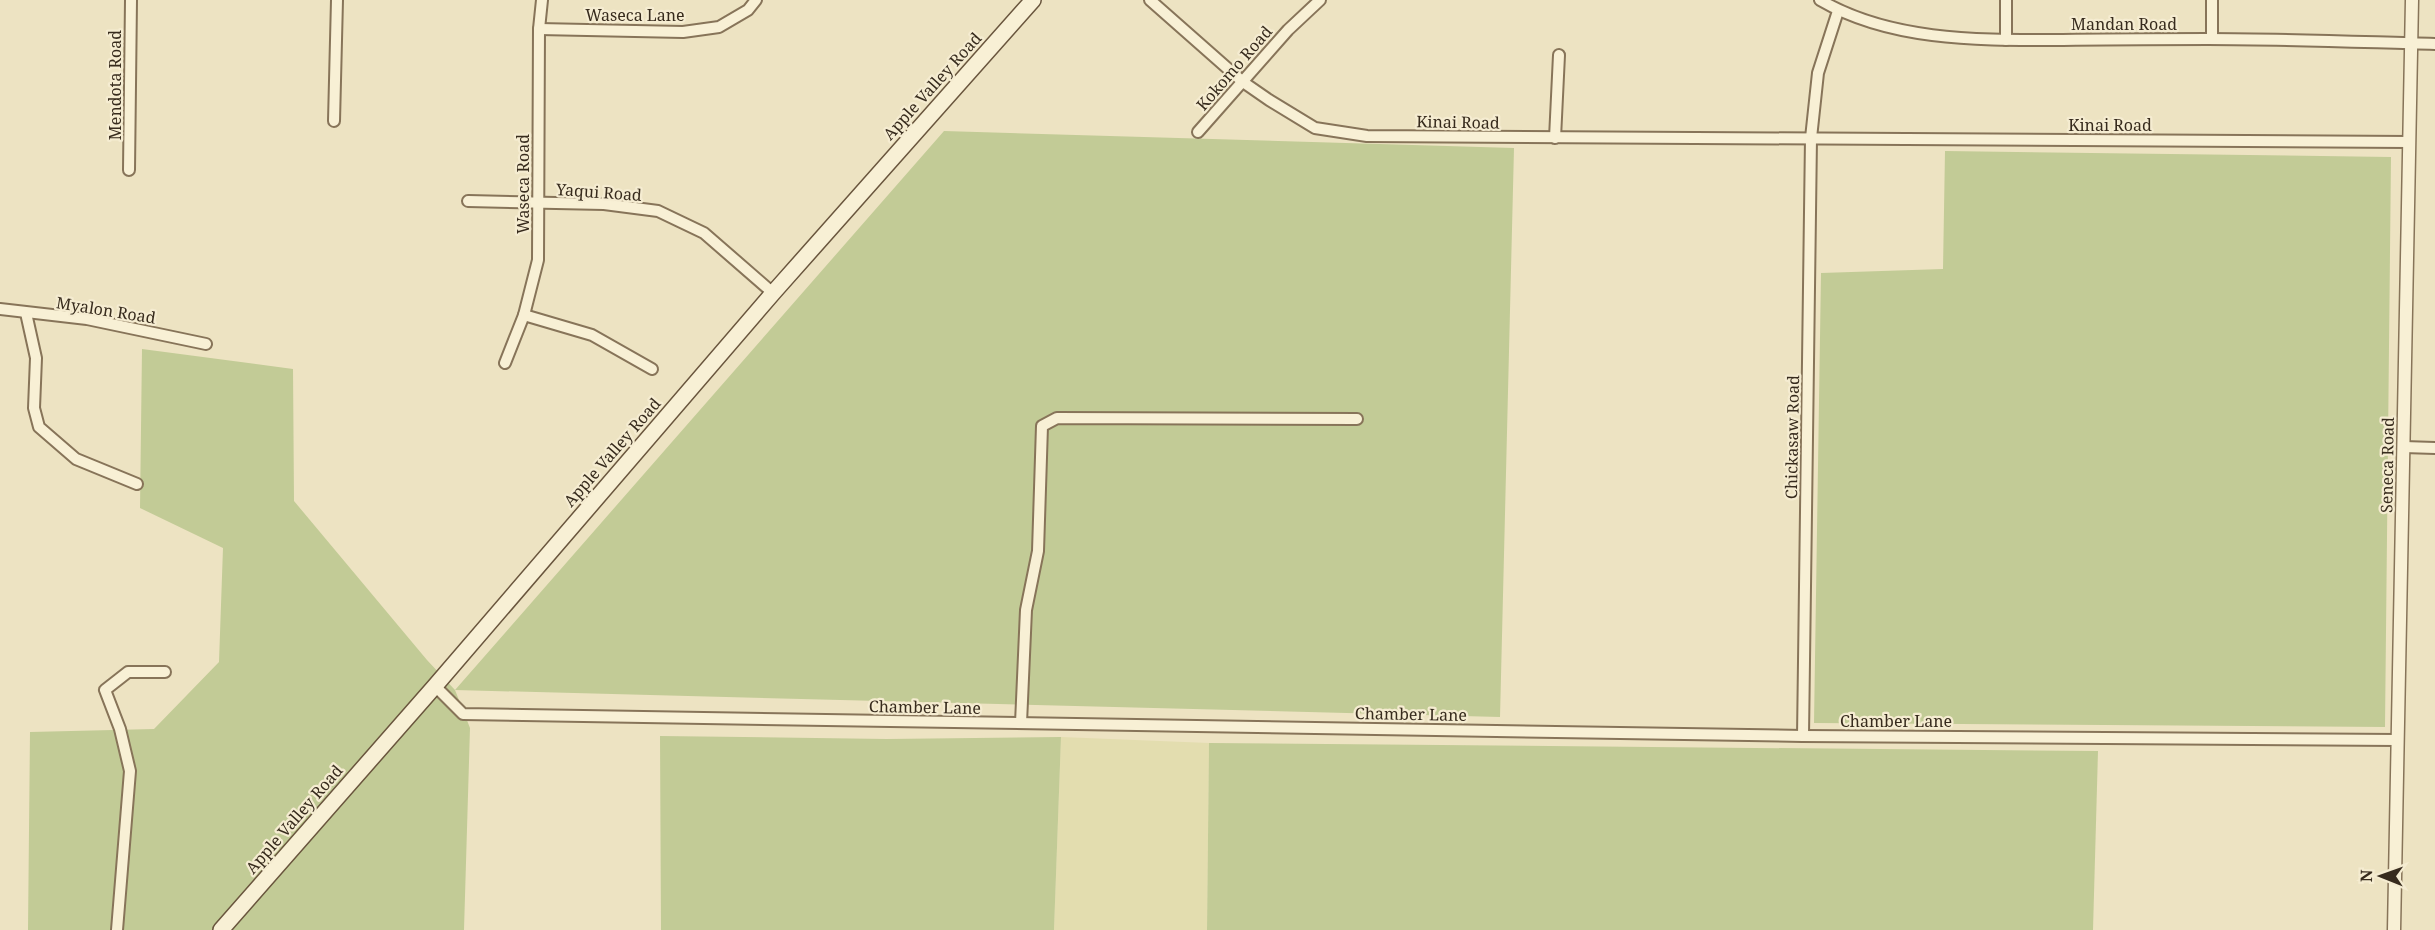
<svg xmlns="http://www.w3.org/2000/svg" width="2435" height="930" font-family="'Noto Serif',serif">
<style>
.farmland{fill:#e3ddaf}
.green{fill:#c2cb96}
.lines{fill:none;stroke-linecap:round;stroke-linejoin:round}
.minor-casing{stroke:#877459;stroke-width:14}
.tertiary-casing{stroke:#877459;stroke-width:15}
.secondary-casing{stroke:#69553d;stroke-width:18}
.minor{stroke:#f8f0d5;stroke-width:10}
.tertiary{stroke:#f8f0d5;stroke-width:12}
.secondary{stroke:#f8f0d5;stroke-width:15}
.labels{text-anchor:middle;stroke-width:4.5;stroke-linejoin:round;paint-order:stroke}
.street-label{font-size:16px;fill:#372b1d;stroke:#f5ecd1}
</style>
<rect width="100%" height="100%" fill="#ede3c2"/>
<polygon class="farmland" points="1061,737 1209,743 1207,930 1054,930"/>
<g class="green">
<polygon points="944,131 1514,148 1500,717 455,690 470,728 464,930 28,930 30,732 154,729 219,662 223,548 140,508 142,349 293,369 294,501 427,660 455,690"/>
<polygon points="1945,151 2391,157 2385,727 1814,723 1821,273 1943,269"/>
<polygon points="660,736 887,739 1061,737 1054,930 661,930"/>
<polygon points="1209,743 2098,751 2093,930 1207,930"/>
</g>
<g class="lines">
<defs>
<g id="minor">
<polyline points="1150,0 1243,82 1269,100 1315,128 1367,136 2409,142"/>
<path d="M1820 0C1892 42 1981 40 2063 40 2111 39 2160 39 2208 39 2284 39 2359 42 2435 44"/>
<polyline points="539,29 683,32 719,27 748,10 756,0"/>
<polyline points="2212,39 2212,0"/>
<polyline points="2006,40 2006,0"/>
<polyline points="334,121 337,0"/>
<polyline points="1198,132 1288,30 1320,0"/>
<polyline points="1555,138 1559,55"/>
<polyline points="129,170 131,0"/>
<polyline points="468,201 604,204 658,211 704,233 773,293"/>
<polyline points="0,309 87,319 206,344"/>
<polyline points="26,313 36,358 34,408 39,427 76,459 137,484"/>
<polyline points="524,315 592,335 652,369"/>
<polyline points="505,363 524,315 538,260 539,29 542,0"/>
<polyline points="2404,447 2435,448"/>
<polyline points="435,686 463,714 1803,736 2397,740"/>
<polyline points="1021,723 1026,610 1038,551 1042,426 1057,418 1357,419"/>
<polyline points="1803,736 1811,138 1818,73 1838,11"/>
<polyline points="117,930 130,771 120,729 105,690 128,672 165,672"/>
</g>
<polyline id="tertiary" points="2394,930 2412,0"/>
<polyline id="secondary" points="221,930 435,686 773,293 1033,0"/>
</defs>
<use href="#minor" class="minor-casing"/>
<use href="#tertiary" class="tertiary-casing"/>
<use href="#secondary" class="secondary-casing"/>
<use href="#minor" class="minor"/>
<use href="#tertiary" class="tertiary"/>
<use href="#secondary" class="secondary"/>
</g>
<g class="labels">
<g class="street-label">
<text x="635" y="21">Waseca Lane</text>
<text x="2124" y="30">Mandan Road</text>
<text transform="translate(1234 68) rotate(-49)" y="6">Kokomo Road</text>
<text transform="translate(115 85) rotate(-90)" y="6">Mendota Road</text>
<text transform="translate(932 86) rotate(-48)" y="6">Apple Valley Road</text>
<text transform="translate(1458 122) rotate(1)" y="6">Kinai Road</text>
<text x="2110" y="131">Kinai Road</text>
<text transform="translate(523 184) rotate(-90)" y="6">Waseca Road</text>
<text transform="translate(599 192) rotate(4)" y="6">Yaqui Road</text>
<text transform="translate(106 310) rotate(9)" y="6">Myalon Road</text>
<text transform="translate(1792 437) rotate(-89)" y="6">Chickasaw Road</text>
<text transform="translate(612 452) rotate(-49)" y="6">Apple Valley Road</text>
<text transform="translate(2387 465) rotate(-89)" y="6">Seneca Road</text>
<text transform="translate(925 707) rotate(1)" y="6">Chamber Lane</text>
<text transform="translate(1411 714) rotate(1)" y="6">Chamber Lane</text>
<text x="1896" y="727">Chamber Lane</text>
<text transform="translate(294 819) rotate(-49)" y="6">Apple Valley Road</text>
</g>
</g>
<g transform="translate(2381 876) rotate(271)" stroke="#f5ecd1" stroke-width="4.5" paint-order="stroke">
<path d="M0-4.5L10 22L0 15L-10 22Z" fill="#372b1d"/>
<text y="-9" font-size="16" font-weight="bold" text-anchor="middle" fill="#372b1d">N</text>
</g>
</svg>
